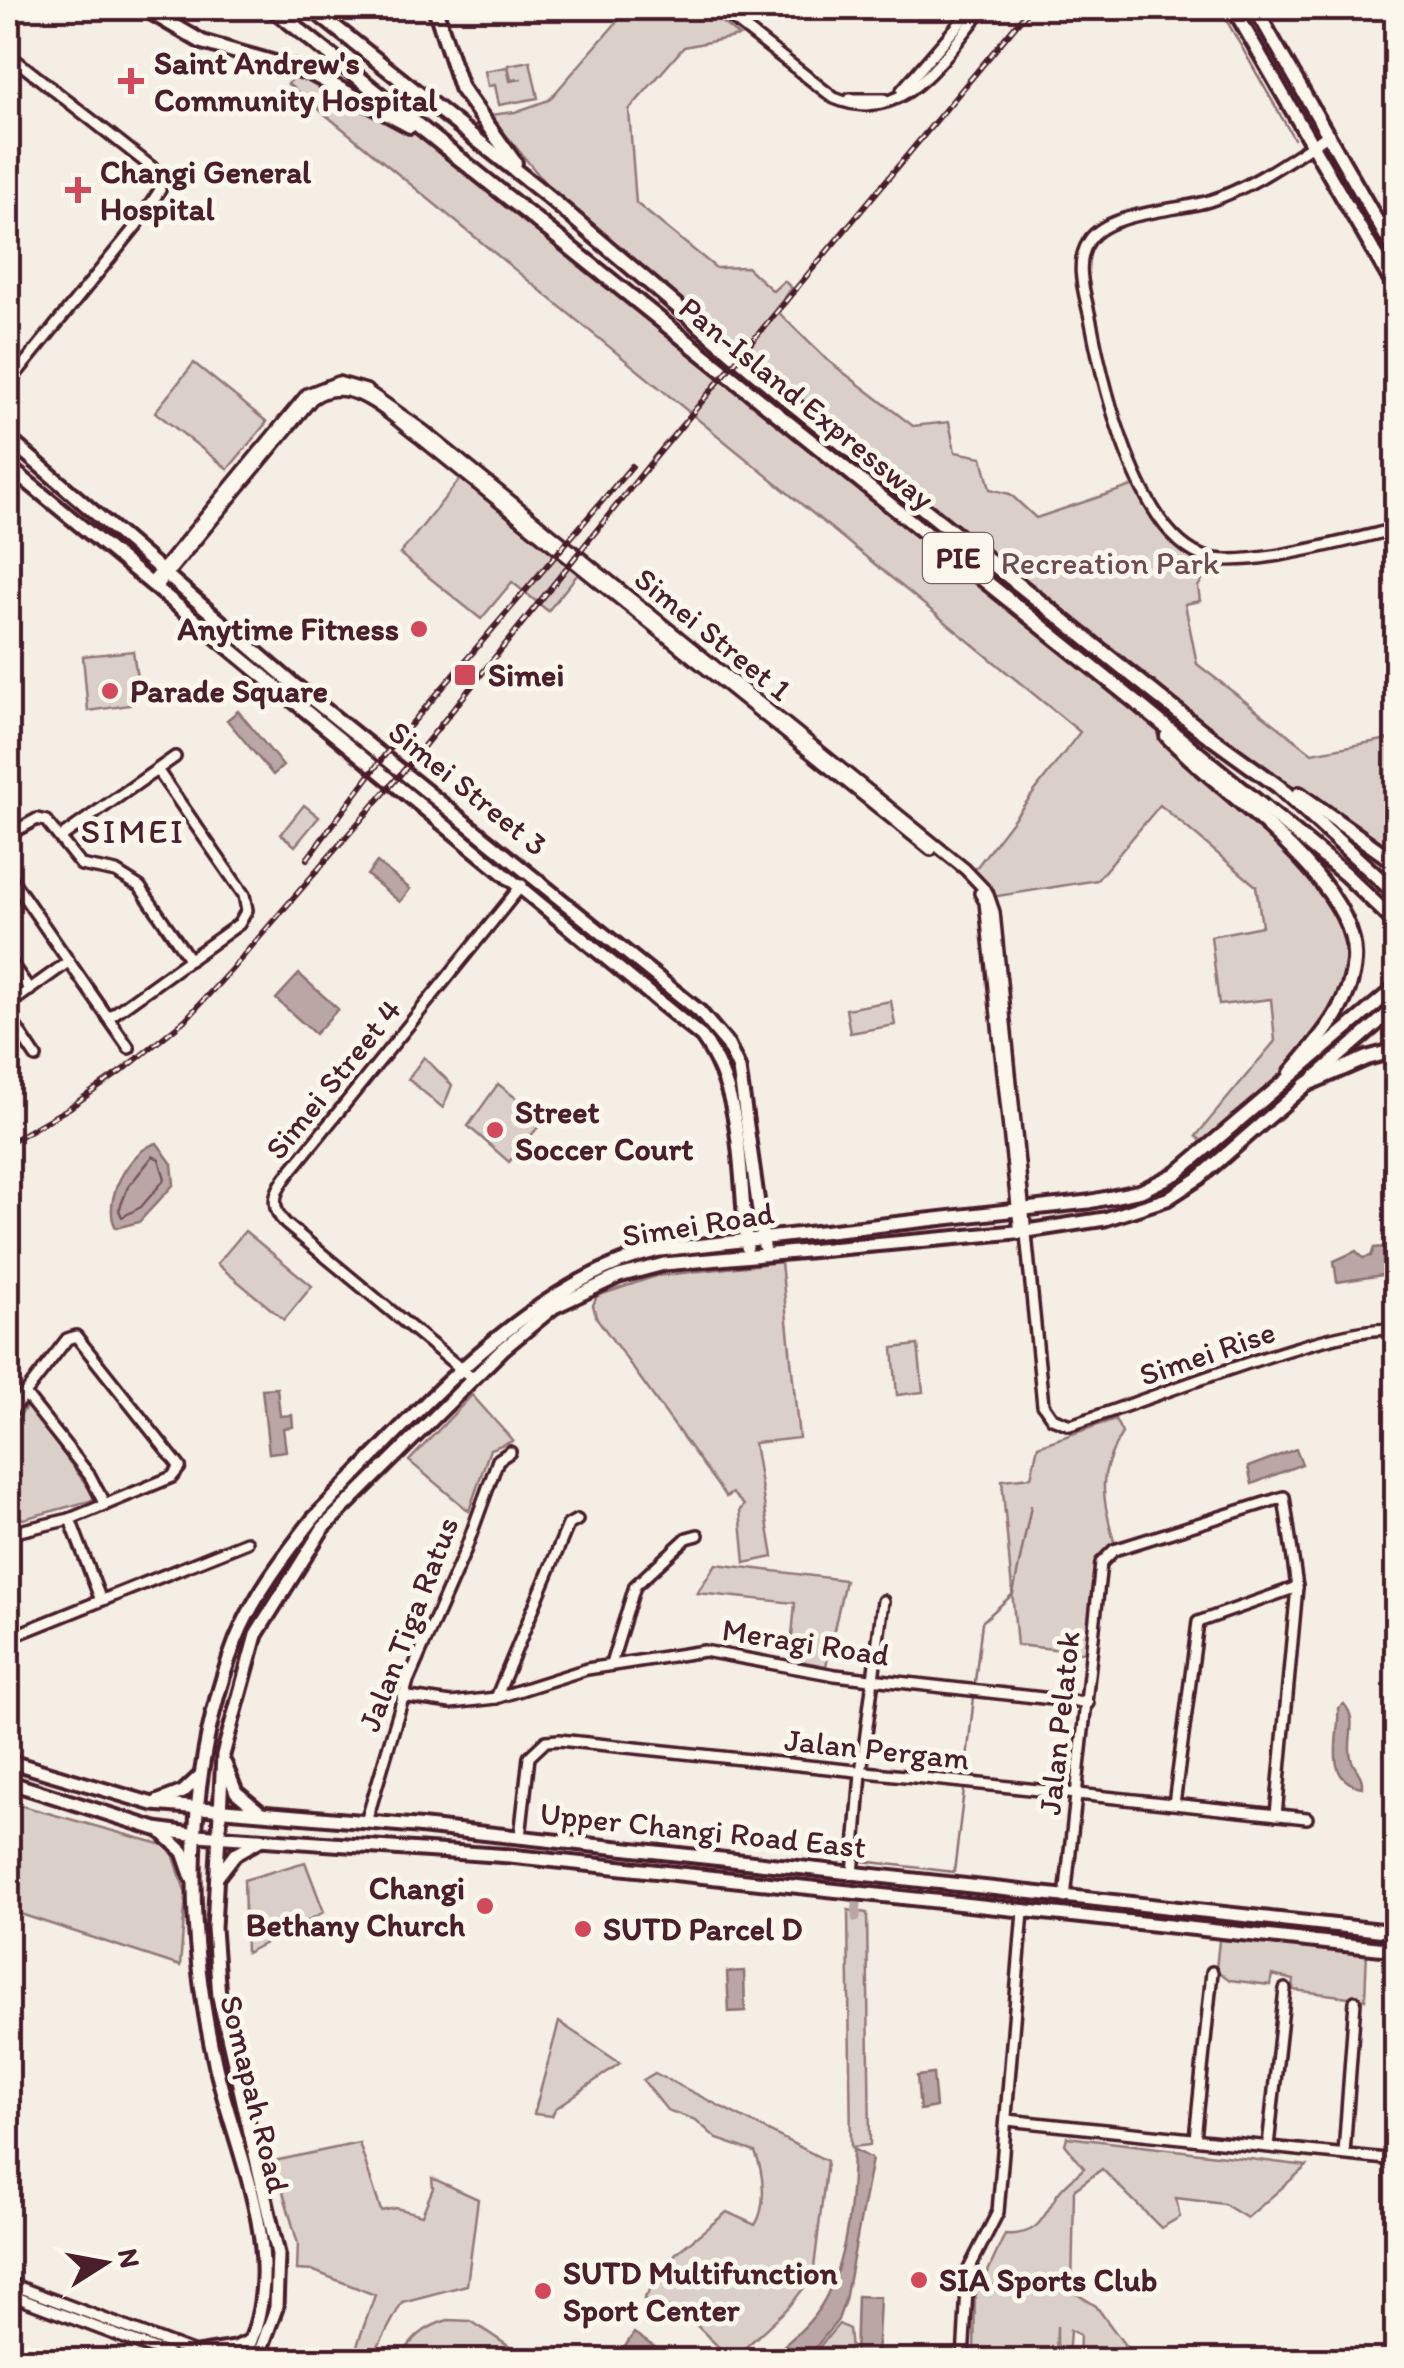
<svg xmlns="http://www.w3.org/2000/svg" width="1404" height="2368" font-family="Itim,sans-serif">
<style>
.green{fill:#dbd0c9;stroke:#92787a;stroke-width:2.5}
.water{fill:#baa7a5;stroke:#8d7174;stroke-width:2.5}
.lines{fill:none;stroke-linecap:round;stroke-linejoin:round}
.shore{stroke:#77555c;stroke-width:2.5}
.stream{stroke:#8d7174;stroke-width:2.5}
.canal{stroke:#baa7a5;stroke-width:9}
.minor-casing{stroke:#4a1f2b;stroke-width:16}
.major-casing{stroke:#4a1f2b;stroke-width:19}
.highway-casing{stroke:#4a1f2b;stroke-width:20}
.minor{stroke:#fbf7ec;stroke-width:9}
.major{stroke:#fbf7ec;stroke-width:11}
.highway{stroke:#fbf7ec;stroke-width:12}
.rail-casing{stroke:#4a1f2b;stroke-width:6}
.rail{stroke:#fbf7ec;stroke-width:2.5;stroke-dasharray:8;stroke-linecap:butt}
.poi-dot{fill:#d1495b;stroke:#fbf7ec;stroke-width:4}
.labels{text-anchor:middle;stroke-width:10;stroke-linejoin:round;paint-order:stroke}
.shield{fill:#fbf7ec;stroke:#7f6065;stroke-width:2.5}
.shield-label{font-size:30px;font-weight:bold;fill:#4a1f2b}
.poi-label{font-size:32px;font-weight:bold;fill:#4a1f2b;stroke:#fbf7ec;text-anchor:start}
.street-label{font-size:32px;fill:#4a1f2b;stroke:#fbf7ec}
.park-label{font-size:32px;fill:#6e4b52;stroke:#fbf7ec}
.neighbourhood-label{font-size:35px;letter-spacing:2.5px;fill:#4a1f2b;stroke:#fbf7ec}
</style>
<rect width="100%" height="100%" fill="#f4eee4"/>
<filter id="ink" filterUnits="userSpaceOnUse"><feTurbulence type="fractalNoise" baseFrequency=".01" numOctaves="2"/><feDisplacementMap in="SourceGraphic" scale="20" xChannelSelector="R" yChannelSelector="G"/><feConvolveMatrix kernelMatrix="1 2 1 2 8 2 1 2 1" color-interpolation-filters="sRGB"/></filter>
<g filter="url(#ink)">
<g class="green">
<polygon points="629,8 704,8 739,36 684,47 629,110 636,203 716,268 747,267 773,291 784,281 792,288 777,307 781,315 826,359 913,426 949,422 955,452 982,457 990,489 1010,494 1036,518 1138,484 1168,533 1212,562 1198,587 1200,601 1185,604 1197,664 1312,753 1389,739 1396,770 1396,856 1368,841 1312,798 1236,750 567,210 490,115 515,112 549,100"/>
<polygon points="530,61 538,98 499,105 495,85 488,86 485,71 507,67 510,81 522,79 511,80 508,65"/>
<polygon points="296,75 417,129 1130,701 1201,776 1298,860 1340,910 1351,961 1335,1010 1289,1070 1205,1144 1196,1136 1275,1041 1271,999 1219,1005 1211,936 1262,926 1256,886 1160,805 1097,880 992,897 973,872 1080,732 288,84"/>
<polygon points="194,363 267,422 228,469 155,412"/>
<polygon points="461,478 578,574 548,611 512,582 481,619 400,554"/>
<polygon points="133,651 137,678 130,705 88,711 83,656"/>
<polygon points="304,805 319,817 295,846 281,834"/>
<polygon points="891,1001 895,1025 850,1033 846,1009"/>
<polygon points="424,1057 452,1085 443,1108 408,1079"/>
<polygon points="498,1084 544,1120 509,1162 468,1126"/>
<polygon points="245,1231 312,1286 284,1320 217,1264"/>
<polygon points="781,1262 799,1438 754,1443 773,1557 745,1563 740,1510 744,1505 732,1493 726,1497 596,1317 593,1305 597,1296 656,1276"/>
<polygon points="918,1345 923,1392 897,1395 893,1348"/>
<polygon points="472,1395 513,1441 490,1449 469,1511 409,1461"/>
<polygon points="27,1406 28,1406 97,1499 23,1519 8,1512 8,1432"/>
<path d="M1115 1419 1122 1433C1095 1479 1103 1496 1115 1546L1104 1555 1090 1653 1017 1645 1002 1480 1031 1477 1038 1446Z"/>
<polygon points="716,1564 845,1580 826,1666 790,1659 795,1603 697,1593"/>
<polygon points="8,1802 171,1847 186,1894 180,1966 8,1910"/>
<polygon points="305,1862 324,1912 246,1953 244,1880"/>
<polygon points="848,1910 867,1913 870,2145 851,2147"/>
<polygon points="1219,1940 1367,1950 1365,1999 1293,1990 1294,1980 1272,1975 1270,1985 1230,1980 1216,1970"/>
<polygon points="559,2022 620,2063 555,2109 552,2116 534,2114"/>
<path d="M655 2073 827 2161 813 2276 789 2307 732 2360 685 2314 644 2299 676 2253 727 2212 755 2225C767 2207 764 2173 755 2152L717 2139 696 2120 667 2110 643 2080Z"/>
<path d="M1067 2137 1307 2166 1247 2218 1224 2204 1176 2198 1180 2217 1161 2228 1102 2169 1074 2190 1072 2291 1096 2306 1132 2355 1124 2360H1079L1080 2335 1070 2330 1068 2360H1057V2326L1056 2360H974L975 2290 1058 2292 1057 2287 982 2285 1005 2234C1036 2236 1042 2221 1055 2198 1061 2187 1075 2177 1084 2168L1065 2144Z"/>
<polygon points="359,2143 381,2211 396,2208 422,2215 433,2188 432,2178 478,2199 467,2285 402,2302 371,2360 353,2357 375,2295 314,2271 297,2270 298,2244 274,2161"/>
<path d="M448 2320 471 2321 529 2360H399C412 2339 423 2327 448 2320Z"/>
<polygon points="839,2324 849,2329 852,2360 808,2360"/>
</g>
<g class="water">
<polygon points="238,711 283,766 273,775 227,720"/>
<polygon points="377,862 410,889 400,902 367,875"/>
<polygon points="299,974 338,1009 315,1034 276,999"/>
<path d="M157 1143 172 1164 174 1184 139 1222 116 1228C101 1202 129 1150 157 1143Z"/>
<polygon points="1396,1246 1396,1273 1337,1282 1334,1261 1356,1251 1363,1258 1371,1256 1374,1248"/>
<polygon points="277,1388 280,1416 292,1415 293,1427 283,1428 286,1451 269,1453 262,1389"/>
<polygon points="1296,1449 1302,1464 1252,1484 1248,1467"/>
<path d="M1344 1704C1359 1721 1346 1738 1351 1758 1354 1770 1363 1773 1362 1787 1321 1780 1341 1734 1338 1708Z"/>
<polygon points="744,1971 745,2011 729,2012 727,1972"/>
<polygon points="933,2074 936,2107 920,2110 917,2076"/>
<path d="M853 2149 872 2159 845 2300 838 2320 805 2360H766C782 2347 801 2333 813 2317 847 2275 852 2201 853 2149Z"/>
<polygon points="857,2296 880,2297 877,2360 855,2360"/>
<polygon points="634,2333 656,2348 648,2360 616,2360"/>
</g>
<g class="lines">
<polygon class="shore" points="153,1156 159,1159 165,1179 141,1207 122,1217 119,1210 128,1187"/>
<g class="stream">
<polyline points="1224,16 1294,139"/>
<polyline points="975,1682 982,1622 1013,1594 1031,1506"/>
<polyline points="965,1776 974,1697"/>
<polyline points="862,1861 954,1872 964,1790"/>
</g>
<g class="canal">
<polyline points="8,1217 8,1218"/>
<polyline points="856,1918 857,1902"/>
</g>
<defs>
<g id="minor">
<path d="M719 8 834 98C905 128 944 55 984 8"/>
<polyline points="8,54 154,169 160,190 136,226 8,384"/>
<polyline points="902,90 973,8"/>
<polyline points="850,99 884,99"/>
<path d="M1329 134C1292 158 1251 188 1209 201 1177 211 1107 212 1089 241 1073 264 1086 297 1091 322 1103 385 1137 530 1202 556 1240 571 1353 539 1396 529"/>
<path d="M150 584 307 394 338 382 366 390 424 431 965 869 987 892 994 912 1043 1405 1052 1418 1070 1425C1131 1407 1351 1317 1396 1331"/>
<path d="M156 588 312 399C349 371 390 416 419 437L931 850"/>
<polyline points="8,835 37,819 46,821 81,865 116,872 140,887 190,960"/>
<polyline points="61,837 175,757"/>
<polyline points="8,874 129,1048"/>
<polyline points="980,893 985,902 1020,1234"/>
<polyline points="8,959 30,990"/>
<polyline points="8,1005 68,962"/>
<polyline points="8,1015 36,1057"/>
<polyline points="108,1018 239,924 247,910 244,895 158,771"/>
<path d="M472 1378 286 1224C261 1199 285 1179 302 1157L522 885"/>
<polyline points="25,1394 90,1476 105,1505"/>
<polyline points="8,1416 67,1339 76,1336 180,1467 172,1477 70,1519 19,1531 8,1525"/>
<polyline points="70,1519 100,1598"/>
<polyline points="8,1638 247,1542"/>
<polyline points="611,1664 635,1586 687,1538 698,1535"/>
<polyline points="402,1696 451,1703 496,1698 587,1669 704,1651 835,1675 1088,1703"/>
<polyline points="496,1698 568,1525 577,1520"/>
<polyline points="1174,1804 1198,1622 1297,1587"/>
<polyline points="366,1822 408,1681 465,1551 498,1460 510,1452"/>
<polyline points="520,1837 529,1757 546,1741 559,1740 1307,1818"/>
<polyline points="853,1874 861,1773 883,1601"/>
<polyline points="1065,1898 1101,1563 1114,1550 1284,1497 1297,1587 1276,1815"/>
<polyline points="1007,2120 1396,2160"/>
<polyline points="1195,2139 1212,1972"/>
<polyline points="1268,2146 1285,1989"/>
<polyline points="1344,2154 1355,2001"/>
<polyline points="8,2283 213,2360"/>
<polyline points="8,2294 183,2360"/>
<polyline points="963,2360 968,2271 998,2212 1023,1912"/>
</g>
<g id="major">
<polyline points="1233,8 1396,290"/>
<polyline points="1255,8 1396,254"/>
<polyline points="8,438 292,683 699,1011 728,1045 739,1069 764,1246"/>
<path d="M8 466 702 1037C745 1096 739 1177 747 1247"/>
<polyline points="8,1761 153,1804 416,1826 1396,1932"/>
<polyline points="225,1764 236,1792 260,1812"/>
<polyline points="8,1782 156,1829 197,1835 510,1856 1396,1950"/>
<polyline points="157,1802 183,1792 200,1776"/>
<polyline points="163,1833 183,1852 192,1878"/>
<polyline points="218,1876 235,1854 260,1840"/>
<polyline points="197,2354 235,2348 250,2341"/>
<path d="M242 2360C293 2265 239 2164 216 2067 184 1929 184 1774 236 1640 253 1597 285 1555 313 1519 406 1424 528 1279 660 1250L1088 1202 1141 1191 1177 1173 1396 987"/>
<polyline points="257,2360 276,2308 278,2254 219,1997 214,1928 223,1755 256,1635 323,1528 503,1349 554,1307 619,1276 664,1264 1027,1231 1105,1219 1167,1199 1199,1178 1396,1007"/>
</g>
<g id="highway">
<polyline points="144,8 202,42 310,73 410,126"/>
<polyline points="272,8 1132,699 1345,874 1396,923"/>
<polyline points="311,8 545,194 784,397 1202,731 1278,786 1396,894"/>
<polyline points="435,8 461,88 515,163"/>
<path d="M1167 736C1219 791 1360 882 1354 961 1351 1006 1318 1040 1291 1073"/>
<polyline points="1299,794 1396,863"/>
<polyline points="1305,1085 1367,1058 1396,1050"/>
</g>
</defs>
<use href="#minor" class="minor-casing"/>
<use href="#major" class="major-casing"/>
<use href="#highway" class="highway-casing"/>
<use href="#minor" class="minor"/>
<use href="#major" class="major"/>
<use href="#highway" class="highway"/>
<defs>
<g id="rail">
<polyline points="307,859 384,756 632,466"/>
<polyline points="8,1143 69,1108 127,1067 186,1019 231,970 411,762 649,465 1030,8"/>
</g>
</defs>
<use href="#rail" class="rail-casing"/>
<use href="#rail" class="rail"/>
</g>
</g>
<g class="poi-dot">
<path d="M126 66h10v10h10v10h-10v10h-10v-10h-10v-10h10z"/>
<path d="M73 175h10v10h10v10h-10v10h-10v-10h-10v-10h10z"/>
<circle cx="419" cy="629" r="10"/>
<rect x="453" y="663" width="24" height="24" rx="5"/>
<circle cx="110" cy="691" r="10"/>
<circle cx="495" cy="1130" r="10"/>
<circle cx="485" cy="1906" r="10"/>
<circle cx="583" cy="1929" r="10"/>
<circle cx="919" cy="2280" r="10"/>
<circle cx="543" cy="2291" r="10"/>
</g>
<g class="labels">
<rect class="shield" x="923" y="533" width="70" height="50" rx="8"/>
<g class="shield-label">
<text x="958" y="568">PIE</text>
</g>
<g class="poi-label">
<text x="154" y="74">Saint Andrew's<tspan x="154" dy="37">Community Hospital</tspan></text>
<text x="100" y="183">Changi General<tspan x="100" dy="37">Hospital</tspan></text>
<text x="399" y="640" text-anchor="end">Anytime Fitness</text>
<text x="488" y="686">Simei</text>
<text x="130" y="702">Parade Square</text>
<text x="515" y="1123">Street<tspan x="515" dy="37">Soccer Court</tspan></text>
<text x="465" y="1899" text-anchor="end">Changi<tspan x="465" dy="37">Bethany Church</tspan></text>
<text x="603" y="1940">SUTD Parcel D</text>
<text x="563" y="2284">SUTD Multifunction<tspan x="563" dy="37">Sport Center</tspan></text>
<text x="939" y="2291">SIA Sports Club</text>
</g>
<g class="street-label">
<text transform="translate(807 403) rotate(39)" y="11">Pan-Island Expressway</text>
<text transform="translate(713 634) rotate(39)" y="11">Simei Street 1</text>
<text transform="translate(468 788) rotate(39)" y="11">Simei Street 3</text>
<text transform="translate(333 1079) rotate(-51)" y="11">Simei Street 4</text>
<text transform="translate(698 1224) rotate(-9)" y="11">Simei Road</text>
<text transform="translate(1207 1353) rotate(-19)" y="11">Simei Rise</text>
<text transform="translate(408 1624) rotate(-69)" y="11">Jalan Tiga Ratus</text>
<text transform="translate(806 1642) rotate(9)" y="11">Meragi Road</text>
<text transform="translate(1059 1723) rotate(-84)" y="11">Jalan Pelatok</text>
<text transform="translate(877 1749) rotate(6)" y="11">Jalan Pergam</text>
<text transform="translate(703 1830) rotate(6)" y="11">Upper Changi Road East</text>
<text transform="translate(255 2094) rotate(76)" y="11">Somapah Road</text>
</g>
<g class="park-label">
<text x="1110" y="574">Recreation Park</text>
</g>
<g class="neighbourhood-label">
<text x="133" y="843">SIMEI</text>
</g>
</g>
<rect width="1404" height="2368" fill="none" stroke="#fbf7ec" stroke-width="40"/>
<rect x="20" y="20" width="1364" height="2328" fill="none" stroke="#4a1f2b" stroke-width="4" filter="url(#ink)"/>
<g transform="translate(105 2263) rotate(79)" stroke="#fbf7ec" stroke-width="8" paint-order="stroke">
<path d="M0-8L18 38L0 25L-18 38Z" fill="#4a1f2b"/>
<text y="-15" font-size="28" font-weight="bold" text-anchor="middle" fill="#4a1f2b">N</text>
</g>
</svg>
